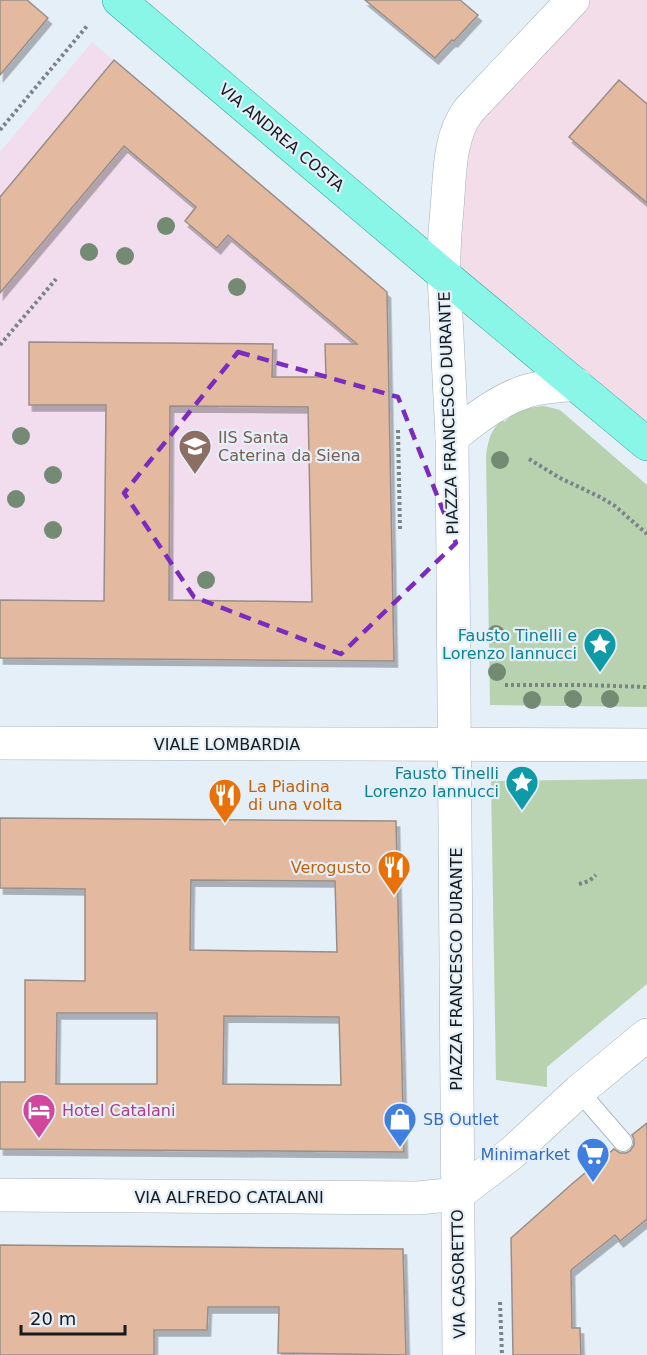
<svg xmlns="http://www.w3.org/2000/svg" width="647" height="1355" font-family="'DejaVu Sans',sans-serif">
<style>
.commercial{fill:#f3dde9}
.education{fill:#f1dded}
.green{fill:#b8d2b0}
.building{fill:#e3b99f;stroke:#998e87;stroke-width:1.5;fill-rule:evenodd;filter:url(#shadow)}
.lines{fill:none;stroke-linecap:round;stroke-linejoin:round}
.service-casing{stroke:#a6b0b8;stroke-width:20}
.minor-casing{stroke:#a6b0b8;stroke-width:34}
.tertiary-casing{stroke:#a6b0b8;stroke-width:34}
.primary-casing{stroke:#2fa598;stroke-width:34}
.path{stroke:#7b8288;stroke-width:4;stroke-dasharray:3 3;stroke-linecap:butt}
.service{stroke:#fff;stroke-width:18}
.minor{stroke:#fff;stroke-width:33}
.tertiary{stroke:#fff;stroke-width:33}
.primary{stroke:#8af6e8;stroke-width:33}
.tree{fill:#728b72}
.marked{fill:none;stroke:#7b2cbf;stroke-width:4.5;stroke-dasharray:12 8;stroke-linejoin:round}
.labels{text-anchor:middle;stroke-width:4.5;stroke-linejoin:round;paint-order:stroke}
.street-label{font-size:16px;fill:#171b1e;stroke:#e5eff8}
.education-label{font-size:16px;fill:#785e54;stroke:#e5eff8;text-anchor:start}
.culture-label{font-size:16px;fill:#0d838f;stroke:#e5eff8;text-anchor:end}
.food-label{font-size:16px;fill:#c56008;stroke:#e5eff8;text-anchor:start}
.hotel-label{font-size:16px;fill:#b23c85;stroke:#e5eff8;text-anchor:start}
.shop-label{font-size:16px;fill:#366cbe;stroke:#e5eff8;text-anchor:start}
</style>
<defs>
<filter id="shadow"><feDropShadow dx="3.5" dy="6" stdDeviation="0" flood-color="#0004"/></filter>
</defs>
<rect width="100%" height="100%" fill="#e5eff8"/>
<polygon class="commercial" points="579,0 647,0 647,440 447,272 462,125"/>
<polygon class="education" points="92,42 387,292 394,661 0,658 0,152"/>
<g class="green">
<path d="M544 406 560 410 647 485V707L490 705 486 457C488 440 490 432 502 419L504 422C519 409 525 408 544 406Z"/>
<polygon points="647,779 647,984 547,1067 547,1087 496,1080 491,781"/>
</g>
<g class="building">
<polygon points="0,0 27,0 48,18 0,75"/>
<polygon points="365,0 460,0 478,15 454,41 452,40 435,58"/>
<path d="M114 60 387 292 394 661 0 658V600L104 601 106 405H29V342L273 344 272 377H326L325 344H357L228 235 217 248 185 221 196 207 124 146 0 293V197ZM170 406 308 407 312 602 169 600Z"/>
<polygon points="619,80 647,104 647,203 569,137"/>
<path d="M0 818 396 821 404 1152 0 1149V1082H25V980L85 981V889L0 888ZM191 880 335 881 337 952 190 950ZM57 1013H157V1084H56ZM224 1016 339 1017 341 1085 223 1084Z"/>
<polygon points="647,1123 647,1219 620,1241 615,1235 571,1270 572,1328 580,1328 581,1355 513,1355 511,1238 573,1183 614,1149 620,1153 626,1153 630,1151 634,1145 634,1139 632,1135"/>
<polygon points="0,1245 403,1249 406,1355 278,1353 279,1307 208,1307 207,1330 154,1330 154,1355 0,1355"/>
</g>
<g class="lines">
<defs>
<polyline id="service" points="579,1091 623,1142"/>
<g id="minor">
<path d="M444 275C443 252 445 231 447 209 450 177 448 137 469 110L573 0"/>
<polyline points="0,1195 418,1198 458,1194"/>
</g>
<g id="tertiary">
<polyline points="444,275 452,437 459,1355"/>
<path d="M452 437C474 420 497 401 524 392 540 386 558 386 576 384"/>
<polyline points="0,743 647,745"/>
<polyline points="458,1194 512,1153 579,1091 647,1035"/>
</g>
<polyline id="primary" points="119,0 444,275 647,444"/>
</defs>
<use href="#service" class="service-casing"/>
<use href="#minor" class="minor-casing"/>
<use href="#tertiary" class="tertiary-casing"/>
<use href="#primary" class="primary-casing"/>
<g class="path">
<polyline points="0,130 87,26"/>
<polyline points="0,345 56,279"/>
<polyline points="398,430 400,529"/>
<polyline points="529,459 560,478 600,497 615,506 647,534"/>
<polyline points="505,685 583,685 647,687"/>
<polyline points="579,884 589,881 596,875"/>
<polyline points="500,1302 502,1355"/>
</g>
<use href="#service" class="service"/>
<use href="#minor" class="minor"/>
<use href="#tertiary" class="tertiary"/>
<use href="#primary" class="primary"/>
</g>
<g class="tree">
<circle cx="166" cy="226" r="9"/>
<circle cx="89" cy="252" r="9"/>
<circle cx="125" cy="256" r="9"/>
<circle cx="237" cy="287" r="9"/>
<circle cx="21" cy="436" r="9"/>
<circle cx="500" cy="460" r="9"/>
<circle cx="53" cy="475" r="9"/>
<circle cx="16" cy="499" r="9"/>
<circle cx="53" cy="530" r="9"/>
<circle cx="206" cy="580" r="9"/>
<circle cx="496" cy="634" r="9"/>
<circle cx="497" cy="672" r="9"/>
<circle cx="573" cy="699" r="9"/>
<circle cx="610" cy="699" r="9"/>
<circle cx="532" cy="700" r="9"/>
</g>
<path class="marked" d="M238 352 398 397 456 543 341 654 194 597 124 493Z"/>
<defs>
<symbol id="school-pin" viewBox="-11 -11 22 30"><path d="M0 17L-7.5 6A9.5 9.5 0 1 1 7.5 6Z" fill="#8d6e63" stroke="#e5eff8"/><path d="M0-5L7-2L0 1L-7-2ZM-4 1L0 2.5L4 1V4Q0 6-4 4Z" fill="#fff"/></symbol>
<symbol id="sight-pin" viewBox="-11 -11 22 30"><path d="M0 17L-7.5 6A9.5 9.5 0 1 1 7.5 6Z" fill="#0f9aa8" stroke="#e5eff8"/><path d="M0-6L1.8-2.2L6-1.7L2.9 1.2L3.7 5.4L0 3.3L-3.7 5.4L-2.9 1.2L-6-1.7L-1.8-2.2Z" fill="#fff"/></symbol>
<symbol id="restaurant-pin" viewBox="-11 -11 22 30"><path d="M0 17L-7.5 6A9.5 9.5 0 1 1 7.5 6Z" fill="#e8710a" stroke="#e5eff8"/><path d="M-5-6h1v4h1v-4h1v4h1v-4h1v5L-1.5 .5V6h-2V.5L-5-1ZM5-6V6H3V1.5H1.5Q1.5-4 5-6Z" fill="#fff"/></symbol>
<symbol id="hotel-pin" viewBox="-11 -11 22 30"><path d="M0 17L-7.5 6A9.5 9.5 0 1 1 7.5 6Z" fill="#d1479c" stroke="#e5eff8"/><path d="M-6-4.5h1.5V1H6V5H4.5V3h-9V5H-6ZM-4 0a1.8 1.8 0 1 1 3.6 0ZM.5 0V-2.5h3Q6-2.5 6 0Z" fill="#fff"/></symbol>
<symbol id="shop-pin" viewBox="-11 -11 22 30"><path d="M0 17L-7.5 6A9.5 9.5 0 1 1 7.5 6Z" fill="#3f7fe0" stroke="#e5eff8"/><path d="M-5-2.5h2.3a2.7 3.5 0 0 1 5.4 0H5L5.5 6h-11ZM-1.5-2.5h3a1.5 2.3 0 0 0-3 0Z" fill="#fff"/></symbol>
<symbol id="supermarket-pin" viewBox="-11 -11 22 30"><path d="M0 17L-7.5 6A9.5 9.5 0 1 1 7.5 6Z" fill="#3f7fe0" stroke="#e5eff8"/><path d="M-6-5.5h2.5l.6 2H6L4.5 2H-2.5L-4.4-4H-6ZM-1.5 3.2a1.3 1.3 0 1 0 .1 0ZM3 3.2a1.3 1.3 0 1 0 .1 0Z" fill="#fff"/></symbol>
</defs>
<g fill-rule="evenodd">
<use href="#school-pin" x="176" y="427" width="38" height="52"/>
<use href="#sight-pin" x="581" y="625" width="38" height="52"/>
<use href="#sight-pin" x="503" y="763" width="38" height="52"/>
<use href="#restaurant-pin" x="206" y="776" width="38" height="52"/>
<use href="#restaurant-pin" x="375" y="848" width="38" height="52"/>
<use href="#hotel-pin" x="20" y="1091" width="38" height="52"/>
<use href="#shop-pin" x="381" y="1100" width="38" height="52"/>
<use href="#supermarket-pin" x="574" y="1135" width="38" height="52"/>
</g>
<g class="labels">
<g class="street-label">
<text transform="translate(282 137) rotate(40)" y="6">VIA ANDREA COSTA</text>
<text transform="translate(448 413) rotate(-92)" y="6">PIAZZA FRANCESCO DURANTE</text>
<text x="227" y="750">VIALE LOMBARDIA</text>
<text transform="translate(456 969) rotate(-90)" y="6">PIAZZA FRANCESCO DURANTE</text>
<text x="229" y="1203">VIA ALFREDO CATALANI</text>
<text transform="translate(458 1274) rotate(-91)" y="6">VIA CASORETTO</text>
</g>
<g class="education-label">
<text x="218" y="443">IIS Santa<tspan x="218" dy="18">Caterina da Siena</tspan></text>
</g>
<g class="culture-label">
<text x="577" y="641">Fausto Tinelli e<tspan x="577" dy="18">Lorenzo Iannucci</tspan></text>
<text x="499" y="779">Fausto Tinelli<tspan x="499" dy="18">Lorenzo Iannucci</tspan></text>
</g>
<g class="food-label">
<text x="248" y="792">La Piadina<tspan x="248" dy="18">di una volta</tspan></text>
<text x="371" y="873" text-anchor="end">Verogusto</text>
</g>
<g class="hotel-label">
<text x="62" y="1116">Hotel Catalani</text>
</g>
<g class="shop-label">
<text x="423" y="1125">SB Outlet</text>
<text x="570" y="1160" text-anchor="end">Minimarket</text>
</g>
</g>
<path d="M21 1325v9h104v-9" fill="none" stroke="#171b1e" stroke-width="3"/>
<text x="30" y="1325" font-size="18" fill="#171b1e" stroke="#e5eff8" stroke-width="4.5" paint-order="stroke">20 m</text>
</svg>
